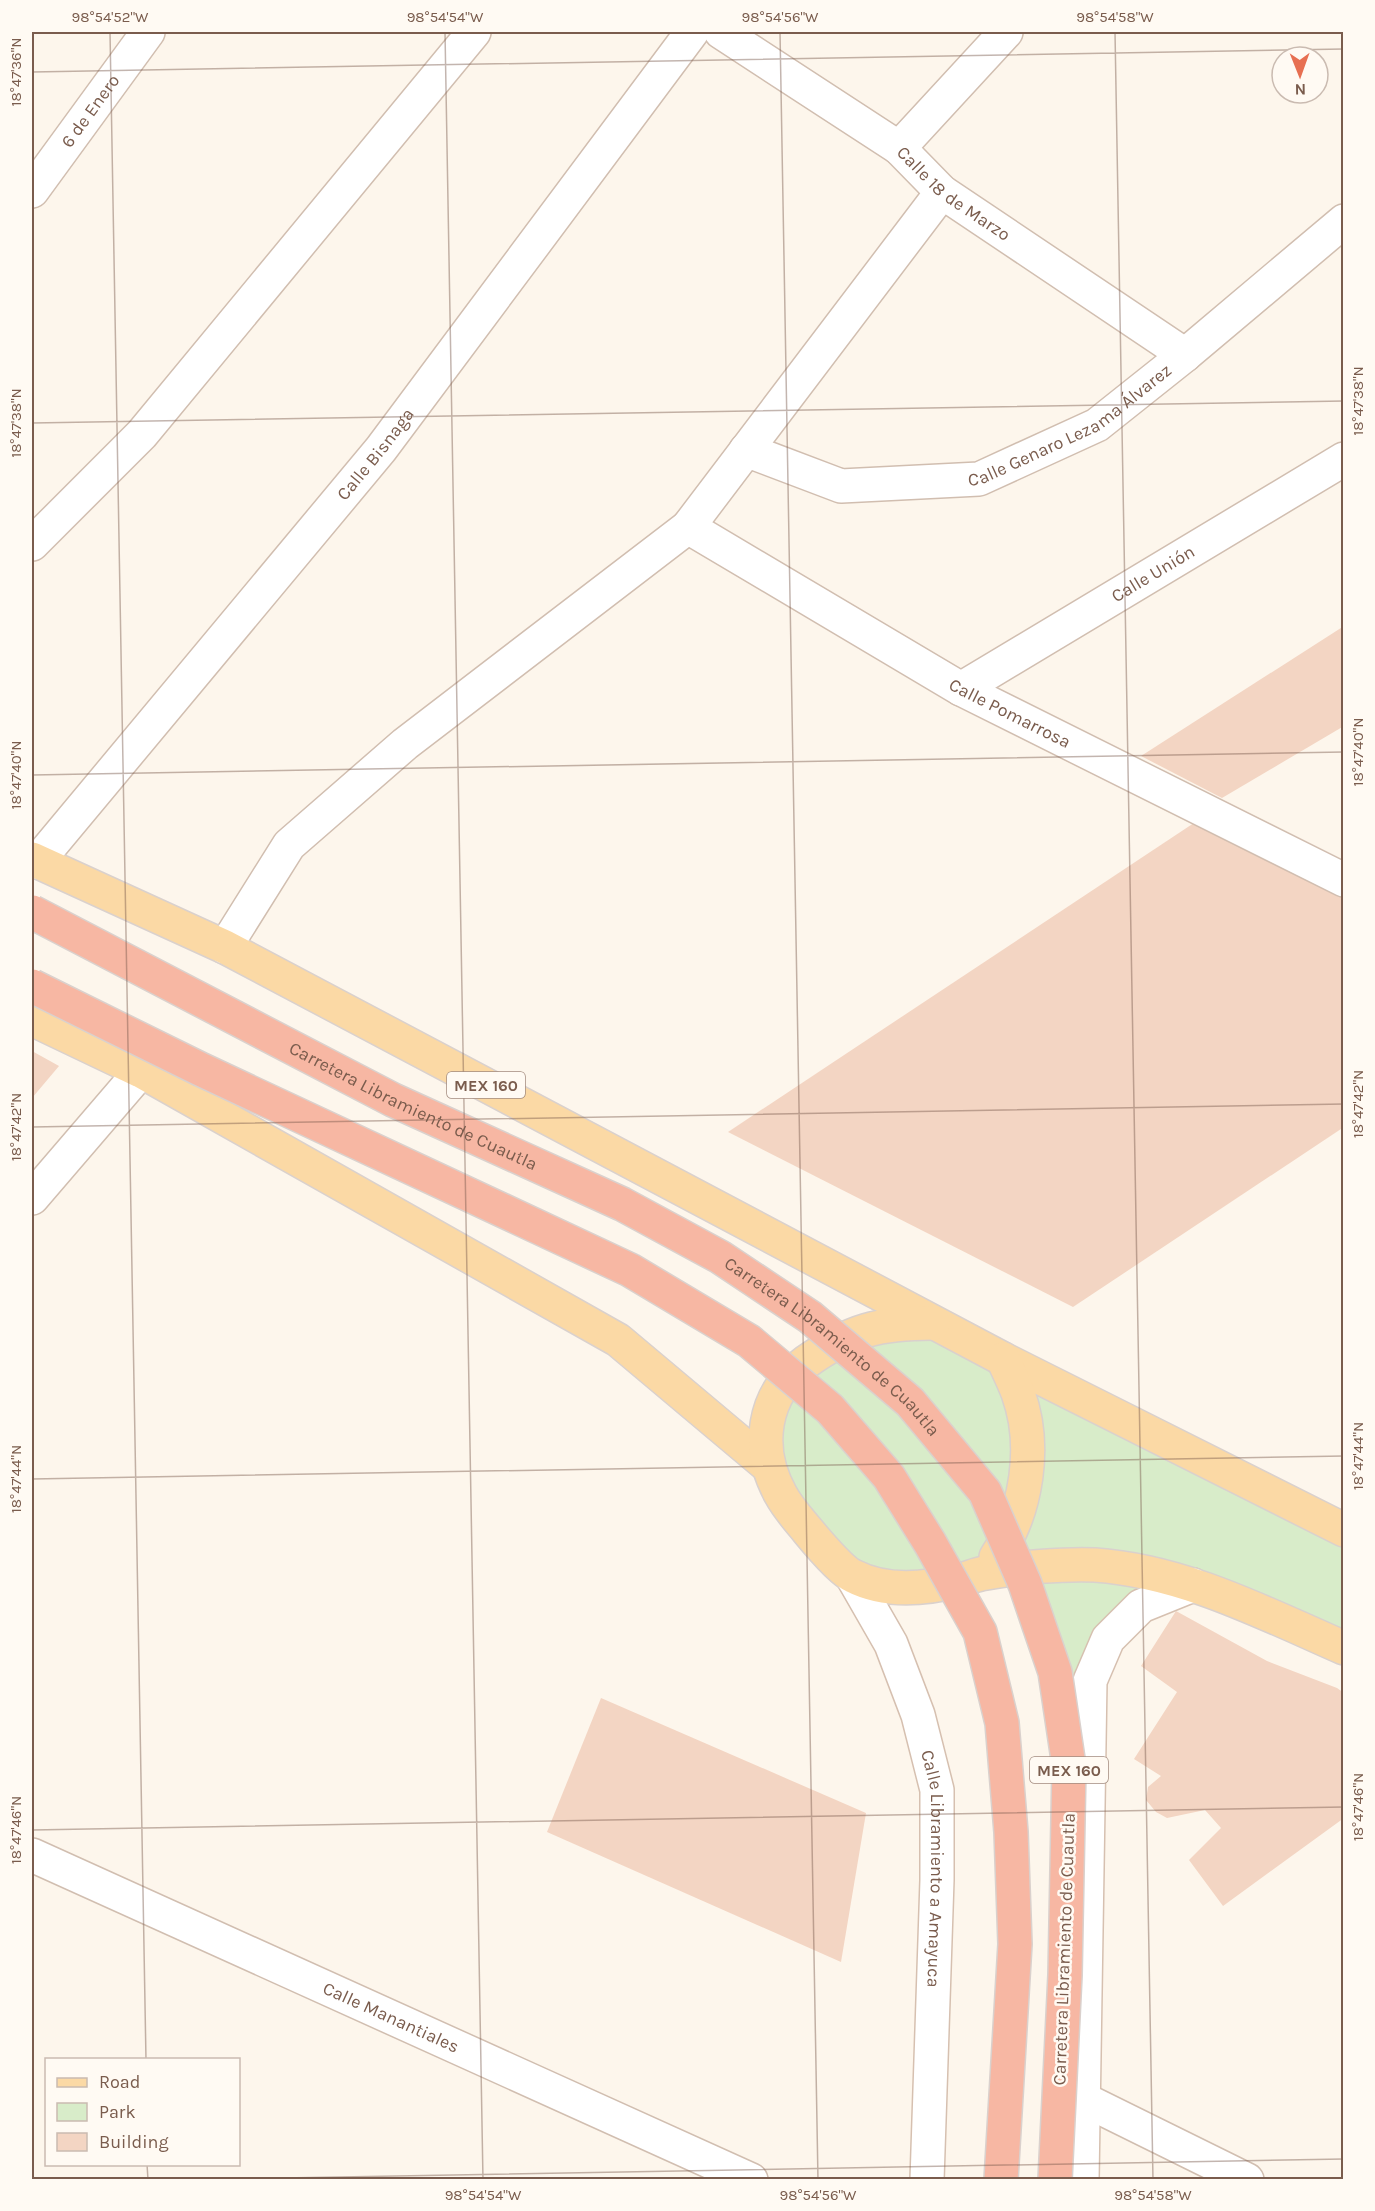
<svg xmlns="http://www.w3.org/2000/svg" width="1375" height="2211" font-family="Karla,sans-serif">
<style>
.green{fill:#d8ecc9}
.building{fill:#f3d5c3}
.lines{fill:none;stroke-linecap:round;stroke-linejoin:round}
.street-casing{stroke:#d1beb0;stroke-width:36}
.secondary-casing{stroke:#d6c0b0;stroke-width:36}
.primary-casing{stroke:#dad1cd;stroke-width:36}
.street{stroke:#fff;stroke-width:33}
.secondary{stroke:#fff;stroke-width:33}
.primary{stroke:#fbd9a5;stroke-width:33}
.highway-bridge-casing{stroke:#dad1cd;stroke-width:36;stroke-linecap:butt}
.highway-bridge{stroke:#f7b7a3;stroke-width:33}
.ticks{fill:none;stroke:#7a5c4d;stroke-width:1.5;stroke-opacity:0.45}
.labels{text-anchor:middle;stroke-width:5;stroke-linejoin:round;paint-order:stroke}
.shield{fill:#fffaf3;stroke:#a28b7f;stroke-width:1.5}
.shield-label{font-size:16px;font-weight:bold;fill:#7a5c4d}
.street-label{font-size:18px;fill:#7a5c4d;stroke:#fffaf3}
.neatline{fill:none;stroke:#7a5c4d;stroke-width:2}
.ticks-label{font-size:15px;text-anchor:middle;fill:#7a5c4d}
</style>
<rect width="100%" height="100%" fill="#fdf6ec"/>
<polygon class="green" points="899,1323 1343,1530 1343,1648 1193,1585 1141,1606 1069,1766 1020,1570 885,1586 781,1496 778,1391"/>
<g class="building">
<polygon points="1344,626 1344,726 1222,798 1141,756"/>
<polygon points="1209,813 1344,880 1344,1127 1073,1307 728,1132"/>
<polygon points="32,1051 59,1066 32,1098"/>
<polygon points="1176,1611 1267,1661 1337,1688 1344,1693 1344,1818 1223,1906 1189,1860 1221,1828 1205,1810 1167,1818 1156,1812 1146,1800 1148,1787 1161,1776 1134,1759 1177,1692 1141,1666"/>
<polygon points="601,1698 866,1813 841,1962 547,1832"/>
</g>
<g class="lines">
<defs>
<g id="street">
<path id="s1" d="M721 32 899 148 942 192 1185 355"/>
<polyline points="899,148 1006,32"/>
<path id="s2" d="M32 191 148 32"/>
<path id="s3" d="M746 450 841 486 979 479 1097 425 1185 355 1344 221"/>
<path id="s4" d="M688 527 961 689 1344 880"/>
<polyline points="32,544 142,434 474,32"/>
<path id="s5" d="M961 689 1344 459"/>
<path id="s6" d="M37 862 381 449 692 32"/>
<polyline points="225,947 289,845 405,744 688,527 942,192"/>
<polyline points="32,1198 141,1071"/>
<path id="s7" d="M32 1855 751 2180"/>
<polyline points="1085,2100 1247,2180"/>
</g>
<g id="secondary">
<path id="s8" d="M852 1576 891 1644 918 1715 937 1790V1880L927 2180"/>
<polyline points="1082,2180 1090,1681 1108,1639 1141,1606 1193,1585"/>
</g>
<g id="primary">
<polyline points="32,859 225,947 1003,1359 1344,1530"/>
<polyline points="32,1019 141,1071 618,1340 768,1466"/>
<path d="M933 1323C879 1323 851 1330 806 1362 762 1394 755 1449 781 1495 788 1508 799 1520 808 1531 817 1542 842 1571 853 1576 886 1593 926 1589 960 1580 969 1578 977 1574 986 1573 1018 1567 1063 1564 1095 1565 1183 1571 1264 1613 1344 1648"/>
<path d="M996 1557C1027 1511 1037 1446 1018 1393 1014 1382 1008 1370 1003 1359"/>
</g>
</defs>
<use href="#street" class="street-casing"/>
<use href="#secondary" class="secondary-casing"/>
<use href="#primary" class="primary-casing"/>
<use href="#street" class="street"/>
<use href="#secondary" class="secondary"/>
<use href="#primary" class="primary"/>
<defs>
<g id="highway-bridge">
<path id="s9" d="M32 912 393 1100 622 1204 720 1257 810 1317 910 1402 985 1492 1025 1584 1055 1672 1069 1766 1065 1975 1055 2180"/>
<polyline points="32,986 200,1069 630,1270 749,1341 830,1409 889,1477 930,1543 980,1632 1002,1723 1011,1832 1015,1944 1001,2180"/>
</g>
</defs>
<use href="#highway-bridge" class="highway-bridge-casing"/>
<use href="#highway-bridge" class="highway-bridge"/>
</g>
<path class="ticks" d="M110 32 146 2060M445 32 483 2180M780 32 818 2180M1115 32 1153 2180M32 72 1344 49M32 423 1344 401M32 775 1344 752M32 1127 1344 1104M32 1479 1344 1456M32 1830 1344 1807M147 2164 148 2180M173 2180 1344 2159"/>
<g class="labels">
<g class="shield">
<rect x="447" y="1072" width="78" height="26" rx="4.5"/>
<rect x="1030" y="1757" width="78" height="26" rx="4.5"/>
</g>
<g class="shield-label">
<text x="486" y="1091">MEX 160</text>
<text x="1069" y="1776">MEX 160</text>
</g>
<g class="street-label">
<text dy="6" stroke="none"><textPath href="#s2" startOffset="99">6 de Enero</textPath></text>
<text dy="6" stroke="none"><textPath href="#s1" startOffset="284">Calle 18 de Marzo</textPath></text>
<text dy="6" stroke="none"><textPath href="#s3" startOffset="345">Calle Genaro Lezama Álvarez</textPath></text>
<text dy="6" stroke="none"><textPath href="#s6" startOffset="530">Calle Bisnaga</textPath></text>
<text dy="6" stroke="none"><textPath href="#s5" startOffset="224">Calle Unión</textPath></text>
<text dy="6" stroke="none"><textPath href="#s4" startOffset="372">Calle Pomarrosa</textPath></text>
<text dy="6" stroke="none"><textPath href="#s9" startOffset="428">Carretera Libramiento de Cuautla</textPath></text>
<text dy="6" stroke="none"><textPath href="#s9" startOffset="914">Carretera Libramiento de Cuautla</textPath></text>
<text dy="6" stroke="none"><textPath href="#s8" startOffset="310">Calle Libramiento a Amayuca</textPath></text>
<text transform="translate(1064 1949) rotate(-88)" y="6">Carretera Libramiento de Cuautla</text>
<text dy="6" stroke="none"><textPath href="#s7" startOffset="394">Calle Manantiales</textPath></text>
</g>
</g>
<rect width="1375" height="2211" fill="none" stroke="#fffaf3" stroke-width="66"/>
<rect x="45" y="2058" width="195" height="108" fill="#fffaf3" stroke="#cabbb1" stroke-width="1.5"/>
<rect x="57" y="2078" width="30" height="9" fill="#fbd9a5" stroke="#cabbb1" stroke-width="1.5"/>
<text x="99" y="2088" font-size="18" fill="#7a5c4d">Road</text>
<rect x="57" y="2103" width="30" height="18" fill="#d8ecc9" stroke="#cabbb1" stroke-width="1.5"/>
<text x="99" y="2118" font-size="18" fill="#7a5c4d">Park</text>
<rect x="57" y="2133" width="30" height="18" fill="#f3d5c3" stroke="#cabbb1" stroke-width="1.5"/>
<text x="99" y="2148" font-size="18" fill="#7a5c4d">Building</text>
<g transform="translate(1300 75) rotate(179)"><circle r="28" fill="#fffaf3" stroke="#cabbb1" stroke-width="1.5"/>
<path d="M0-4.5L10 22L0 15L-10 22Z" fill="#e76f51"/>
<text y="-9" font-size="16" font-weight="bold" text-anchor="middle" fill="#7a5c4d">N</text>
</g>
<rect x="33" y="33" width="1309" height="2145" class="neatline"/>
<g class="ticks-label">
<text x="110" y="22">98°54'52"W</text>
<text x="445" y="22">98°54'54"W</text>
<text x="780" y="22">98°54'56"W</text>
<text x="1115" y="22">98°54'58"W</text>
<text transform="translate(16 72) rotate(-90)" y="5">18°47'36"N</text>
<text transform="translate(1358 401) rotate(-90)" y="5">18°47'38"N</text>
<text transform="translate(16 423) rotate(-90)" y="5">18°47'38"N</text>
<text transform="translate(1358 752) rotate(-90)" y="5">18°47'40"N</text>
<text transform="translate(16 775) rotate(-90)" y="5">18°47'40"N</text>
<text transform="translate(1358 1104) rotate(-90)" y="5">18°47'42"N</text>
<text transform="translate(16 1127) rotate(-90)" y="5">18°47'42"N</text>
<text transform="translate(1358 1456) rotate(-90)" y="5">18°47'44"N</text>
<text transform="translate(16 1479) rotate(-90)" y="5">18°47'44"N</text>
<text transform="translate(1358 1807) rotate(-90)" y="5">18°47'46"N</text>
<text transform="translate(16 1830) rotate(-90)" y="5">18°47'46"N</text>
<text x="483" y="2200">98°54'54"W</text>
<text x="818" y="2200">98°54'56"W</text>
<text x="1153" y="2200">98°54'58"W</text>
</g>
</svg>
